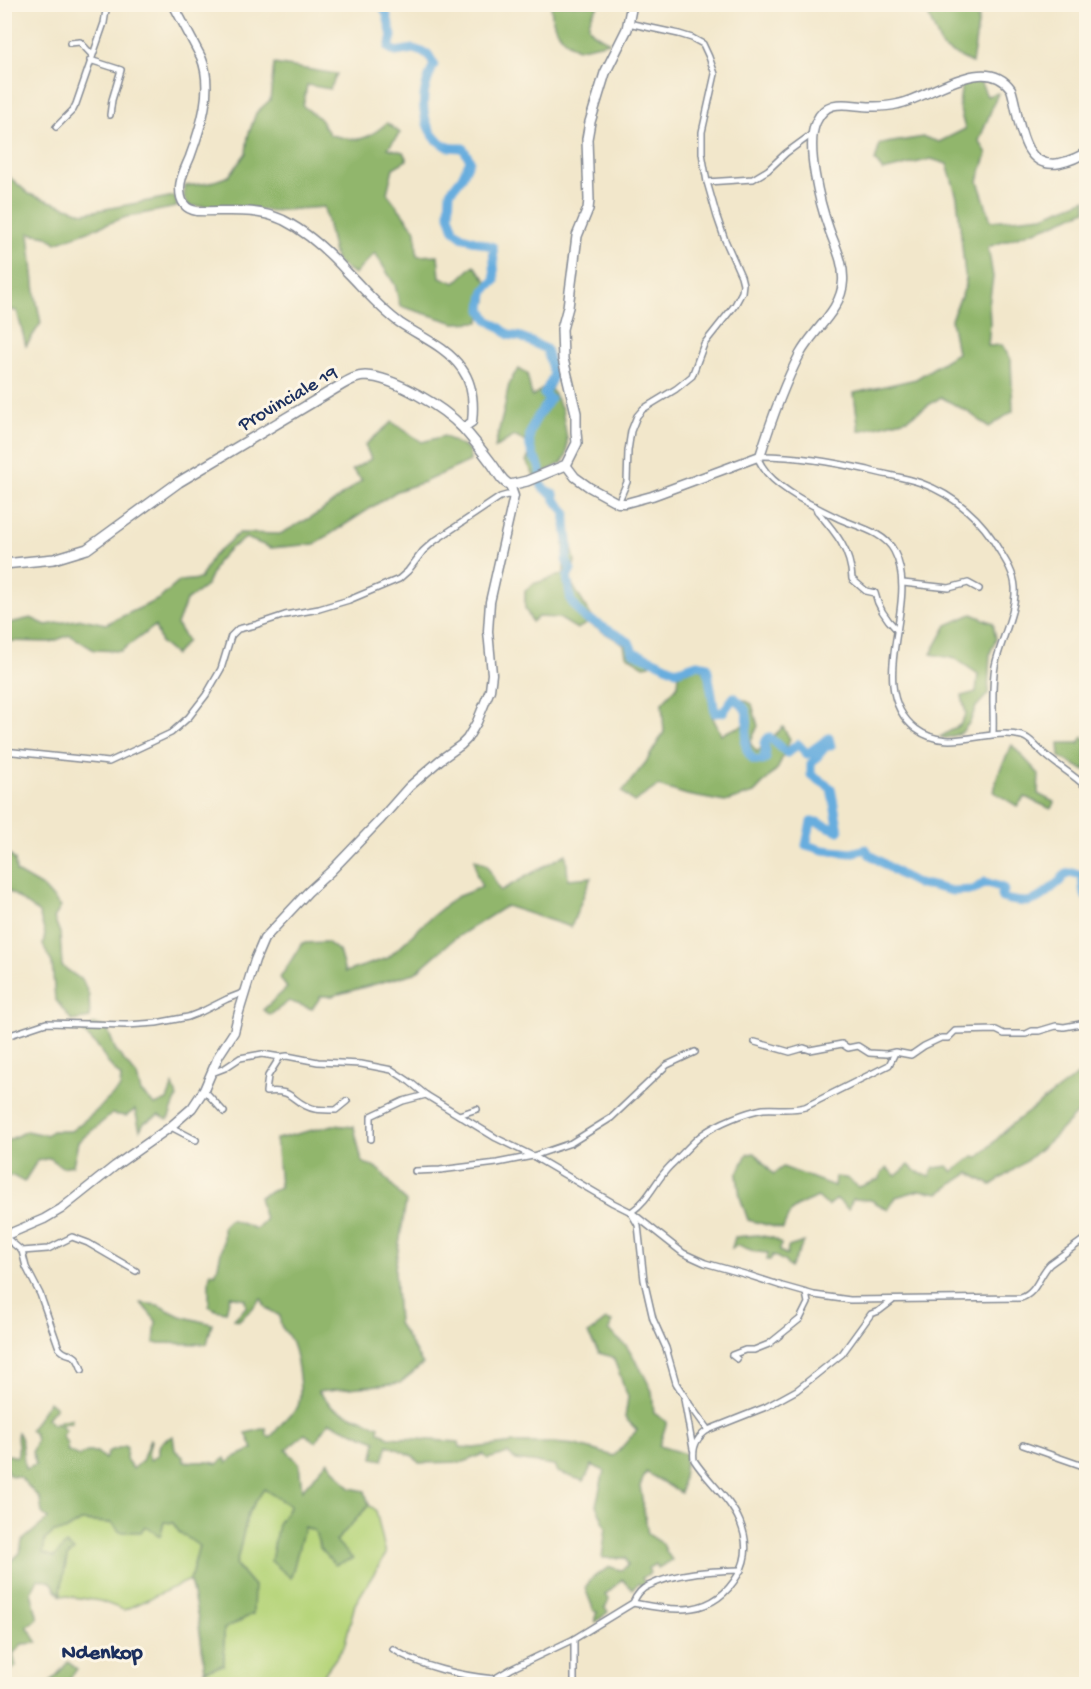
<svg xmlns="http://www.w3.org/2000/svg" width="1091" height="1689" font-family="'Gochi Hand',sans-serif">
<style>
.green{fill:#b7d57c;stroke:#69826d;stroke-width:1.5}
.forest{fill:#91b66c;stroke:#567265;stroke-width:1.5}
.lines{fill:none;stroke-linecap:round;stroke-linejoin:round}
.river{stroke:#68adde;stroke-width:9}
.street-casing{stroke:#868b94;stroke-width:8}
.secondary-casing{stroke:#868b94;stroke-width:11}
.primary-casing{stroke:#868b94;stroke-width:12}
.street{stroke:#fff;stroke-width:5}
.secondary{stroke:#fff;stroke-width:8}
.primary{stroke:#fff;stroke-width:9}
.labels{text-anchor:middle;stroke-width:6;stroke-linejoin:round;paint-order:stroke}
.street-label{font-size:20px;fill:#1b2f5e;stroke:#fcf5e5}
.quarter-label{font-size:22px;font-weight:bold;fill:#1b2f5e;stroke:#fcf5e5}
</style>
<rect width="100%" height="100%" fill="#fcf5e5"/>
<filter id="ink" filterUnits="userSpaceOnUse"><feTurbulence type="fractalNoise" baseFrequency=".0167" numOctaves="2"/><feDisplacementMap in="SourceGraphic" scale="12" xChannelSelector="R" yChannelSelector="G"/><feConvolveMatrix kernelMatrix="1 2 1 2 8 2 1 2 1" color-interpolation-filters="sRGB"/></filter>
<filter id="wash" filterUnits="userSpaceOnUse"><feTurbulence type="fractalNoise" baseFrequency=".008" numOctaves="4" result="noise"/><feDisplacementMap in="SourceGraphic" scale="24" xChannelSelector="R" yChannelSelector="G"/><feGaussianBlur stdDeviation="1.35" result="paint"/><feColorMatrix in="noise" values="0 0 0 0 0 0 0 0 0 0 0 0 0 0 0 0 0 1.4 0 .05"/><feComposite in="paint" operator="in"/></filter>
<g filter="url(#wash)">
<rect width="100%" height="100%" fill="#f2e7cb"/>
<g class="green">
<polygon points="264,1488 290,1506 278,1524 291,1577 304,1526 315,1531 320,1548 336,1541 369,1505 376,1511 386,1554 355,1604 344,1647 319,1681 307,1684 209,1684 205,1670 224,1665 224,1629 254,1586 236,1565 248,1513"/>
<polygon points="81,1521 145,1526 160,1536 164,1522 173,1523 179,1532 199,1545 190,1580 124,1610 100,1601 60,1595 67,1557 54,1557 43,1553 45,1540 54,1532 65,1531"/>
</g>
<g class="forest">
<path d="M551 5H599C582 26 587 31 610 42L577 49C557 36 552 28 551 5Z"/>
<polygon points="921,5 972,5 972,15 979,18 972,63 942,48 925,7"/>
<path d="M274 64 337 74 330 89 307 85 303 106 319 118 330 135C359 141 363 143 387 123L400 133 388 148 403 152 407 160 393 168 387 193 416 231 417 256 438 255 440 277 455 283 474 265 487 281V301L479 322 455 323 400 306 395 285 375 253 355 274 339 264 335 258 324 207 271 211 243 207 189 206 184 198 185 186 209 183 229 176 246 153 248 136 256 113 270 100Z"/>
<polygon points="980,81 987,96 998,93 979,141 987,153 978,181 991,221 1043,216 1086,199 1086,210 1049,226 988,247 993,277 989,304 990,324 988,346 1002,345 1011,360 1013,411 989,427 968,412 941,397 907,419 859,431 854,393 916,379 957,353 951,319 966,285 957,197 947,164 931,159 883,171 875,161 880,144 924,137 939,142 965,129 959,106 962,82"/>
<polygon points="5,173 29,194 84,213 175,196 177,207 126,217 56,243 47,236 29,233 35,293 41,323 26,346 17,311 5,309"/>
<path d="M553 363 557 376 551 389 562 409 567 439V454L562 463 535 477 526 461 532 451 526 442 514 436 495 448C497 435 501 423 504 410 508 393 506 382 519 369L527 373 532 397 550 382Z"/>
<polygon points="392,422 422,442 444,436 469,450 470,461 424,482 397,491 315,544 271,548 246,538 230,548 217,562 206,586 186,601 177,625 187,641 175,655 161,643 155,626 121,651 94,650 70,635 51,642 5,641 5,624 31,618 46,625 82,619 106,624 159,599 180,581 200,579 212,557 239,533 280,534 319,513 362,480 352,470 371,459 365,445"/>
<polygon points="564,544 572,548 575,561 570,581 591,616 611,630 629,645 629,653 639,656 643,652 652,658 650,665 644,666 626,655 624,644 588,623 577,629 559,618 538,617 532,622 525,608 525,591 533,584 564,574"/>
<polygon points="972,614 993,623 996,639 990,653 988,694 976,707 970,722 961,733 946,738 940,737 960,725 966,714 962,696 976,692 978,674 956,659 931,654 947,625"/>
<polygon points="698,667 705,671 712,716 721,734 744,725 744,700 752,704 758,726 750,743 757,752 783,727 790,739 778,768 754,793 725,802 687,795 658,786 634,802 622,792 646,762 664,732 662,703 678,685 679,674"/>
<polygon points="1083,737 1086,739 1086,768 1085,771 1060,757 1059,743 1079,743"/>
<polygon points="1012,745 1039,774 1038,794 1054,802 1051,809 1025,797 1017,806 994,792 998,774"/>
<polygon points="4,849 15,860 16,872 44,888 61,907 54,918 60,933 62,966 83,981 89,996 90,1018 72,1021 55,999 52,963 43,945 45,934 39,913 5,888"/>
<polygon points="566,854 568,879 591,877 571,927 506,906 454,939 415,973 332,996 321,996 312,1009 289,1001 270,1015 263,1010 287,988 280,978 302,943 327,942 339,951 345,972 388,958 430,918 456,897 482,887 476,873 475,859 487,865 500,891"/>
<polygon points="95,1024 107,1028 116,1051 137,1076 141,1092 155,1105 167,1100 173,1085 177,1097 168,1120 159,1115 144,1123 140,1130 135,1110 126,1116 112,1114 78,1142 73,1165 62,1167 50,1158 37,1161 24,1182 11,1175 5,1179 5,1142 26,1131 46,1135 52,1131 71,1131 95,1112 120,1088 121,1077 107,1062 99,1048 81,1030"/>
<path d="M1086 1069V1104L1054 1137 1025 1162 991 1185 969 1173 939 1193 920 1190 896 1197 888 1210 871 1200 853 1199 848 1209 837 1199 828 1206 818 1197C796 1206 791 1206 783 1229L748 1220 740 1197 737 1175 747 1154 755 1153 773 1174 783 1167 834 1186 835 1177 846 1178 859 1187 880 1179 881 1173 887 1168 896 1176 909 1165 914 1170 929 1177 934 1168 948 1166 953 1172 973 1156 979 1157 1011 1125Z"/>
<path d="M333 1125 354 1127 362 1162 380 1170 406 1202 395 1269 398 1323 423 1364 400 1383 318 1391 333 1408 379 1426V1431L389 1437 459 1442 460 1447 474 1448 514 1443H553L576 1445 614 1456 637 1430 625 1418 628 1397 613 1357 599 1353 588 1334 606 1320 612 1322 609 1331 627 1347 642 1371 652 1391 654 1413 667 1422 659 1446 686 1454 681 1493 646 1472 640 1486 648 1534 663 1544 667 1553 672 1560 658 1568 656 1564 648 1568 650 1573 642 1578 646 1585 642 1587 639 1583 632 1589 622 1579 605 1595 609 1599 605 1608 608 1612 596 1622 595 1618 597 1612 594 1611 585 1588 593 1577 610 1567 621 1570 628 1565 626 1558H602L606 1527 596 1505 604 1471 592 1465 584 1481 557 1472 554 1465 515 1460 508 1453 488 1459 483 1454 464 1462 419 1463 413 1456 388 1445 383 1460 373 1458 376 1441 329 1422 316 1442 305 1434 286 1450 299 1463 302 1490 328 1461 350 1488 365 1491 369 1505 336 1541 353 1559 335 1565 320 1548 315 1531 304 1527 291 1578 271 1561 278 1524 290 1506 264 1489 248 1513 236 1565 254 1586 253 1614 224 1629V1665L205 1670 198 1618 190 1580 199 1546 179 1532 173 1523 164 1522 160 1536 145 1526 141 1532H120L112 1523 81 1521 65 1531 54 1532 45 1540 43 1553 54 1557 66 1544 74 1551 67 1557 60 1595 51 1582 38 1579 31 1592 38 1619 27 1626 38 1643 22 1644 13 1654 16 1666 5 1676 4 1586 8 1583 5 1574 4 1567 20 1553 22 1541 48 1519 42 1513 40 1499 20 1477 9 1475 5 1465 4 1457 9 1455 17 1457C21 1445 15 1441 18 1432L21 1437 25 1469 36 1465 32 1451 36 1441 34 1433 30 1430 49 1401 56 1407 47 1418 53 1425 56 1422 58 1424 61 1420 72 1419 71 1423 66 1422 61 1426 66 1430 62 1436 67 1443V1451L79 1456 87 1452H97L105 1459 109 1451 125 1446 127 1448 126 1459 133 1469 142 1461 150 1439 151 1440 148 1454 150 1460 159 1454C157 1443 164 1440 173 1436L175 1450 183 1457 184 1461C197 1464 206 1459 217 1464L225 1458 227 1463 235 1457 253 1449 246 1433 266 1428 267 1435 270 1438 288 1416C292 1414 296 1411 298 1406 303 1391 297 1351 289 1337 283 1326 280 1331 280 1316L266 1308 261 1298 252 1309 238 1321 234 1319 246 1307 245 1299 230 1296 226 1312 216 1310 209 1306V1279L211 1272 215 1274 217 1270 223 1243V1226L230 1219 256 1229 265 1220 259 1197 280 1187 276 1139Z"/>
<polygon points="757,1235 773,1238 781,1244 780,1251 787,1255 788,1247 804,1242 790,1268 784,1261 773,1255 770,1260 767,1260 768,1253 756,1252 738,1245 732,1248 735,1237"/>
<polygon points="141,1303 158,1305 180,1316 212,1324 207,1344 154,1343 156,1321"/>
<polygon points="68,1662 77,1669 66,1684 49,1684"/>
</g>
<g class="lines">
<path class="river" d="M381 4 386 12 392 36 389 48 396 52 413 49 428 54 434 64C430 74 425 85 424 96 422 115 428 140 449 147 453 148 458 148 463 148L470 160 462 177 450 192 449 215 454 230 463 237 493 247 495 281C483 288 483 297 482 310L488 320 499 327 509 335 521 337 546 349 554 375 544 394 550 399C538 416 522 433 533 455 533 457 537 462 538 463 545 480 532 485 554 494L555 500 566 512C564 529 572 544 566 560L571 570 567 577 571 601 584 618 594 622 629 642 633 652C647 658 663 663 676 671L697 664 707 666 715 713 723 712 734 697C738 701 744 706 746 711 753 731 736 742 754 760L763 761 766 758 764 754 766 752 764 743 769 737 787 753 798 744 807 754 829 738 831 746H826L811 764V775L831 788 839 831 817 822H811L806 845 823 850 851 853 866 849 869 854 901 875 920 885H928L952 891 974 890 985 882 1003 888 1004 891 1001 895 1002 898C1034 907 1036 901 1060 881 1065 872 1073 871 1082 876L1083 888 1086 897"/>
</g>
</g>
<g filter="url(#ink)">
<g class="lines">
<defs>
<g id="street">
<polyline points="70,43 80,42 92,55"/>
<polyline points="90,60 121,70 112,100 110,115"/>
<polyline points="56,127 73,110 76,104 104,23 107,4"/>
<polyline points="707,182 753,179 768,170 786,153 812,134"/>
<path d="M760 456C798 456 831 462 868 470 885 475 904 477 921 483 954 495 982 519 999 550 1006 561 1014 573 1015 587 1017 610 1000 642 995 666 991 689 994 711 993 734"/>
<path d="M757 457C760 463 763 468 767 473 783 492 817 508 840 519 858 527 884 532 894 551 922 603 862 687 916 729 949 754 986 727 1022 736 1030 738 1034 745 1040 750 1054 764 1072 773 1086 787"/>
<polyline points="618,503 627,482 628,451 631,431 637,416 643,409 676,389 692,376 704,344 735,305 742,292 743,284 741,276 725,240 717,217 707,182 702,153 702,132 715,74 709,57 703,44 692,38 679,34 628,23"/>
<path d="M815 506 817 511C835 532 851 550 852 579L866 591 875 593C878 608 887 620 897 630"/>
<polyline points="903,583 949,588 968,583 979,589"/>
<polyline points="4,751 109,762 171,733 189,717 206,695 221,669 231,636 238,629 255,625 285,615 319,609 349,600 399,579 408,571 423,551 433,542 500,497 507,495 514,496"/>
<polyline points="4,1037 46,1023 127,1025 156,1023 188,1017 201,1012 227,999 245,992"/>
<polyline points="755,1042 790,1052 804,1048 810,1050 842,1044 848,1048 858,1046 869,1053 886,1054 895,1052 911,1055 924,1046 941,1038 948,1038 955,1031 996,1030 1004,1034 1026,1034 1032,1031 1039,1031 1056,1026 1064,1027 1086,1023"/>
<path d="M280 1057 268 1076 266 1092C296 1088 291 1104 315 1109 322 1110 329 1110 336 1110L347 1101"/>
<path d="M212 1073 225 1068 240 1058 262 1054 280 1057 287 1056 318 1062 361 1064 392 1070 410 1082 426 1095 496 1138 533 1156 613 1203 631 1212 683 1253 705 1263 748 1275 782 1286 814 1295 850 1300 1021 1298C1037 1293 1039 1275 1050 1264L1086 1238"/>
<polyline points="204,1090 224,1112"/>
<polyline points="459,1115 477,1109"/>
<polyline points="171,1127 196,1140"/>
<polyline points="371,1139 371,1116 403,1101 426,1095"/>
<polyline points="415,1171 440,1170 497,1163 533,1156 571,1143 611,1118 667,1065 695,1052"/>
<path d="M631 1212C649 1200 655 1181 670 1166 681 1156 691 1143 703 1134 718 1123 746 1112 763 1109 778 1108 790 1111 805 1107L889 1065 895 1053"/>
<path d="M4 1236 22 1251 26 1267 40 1294 59 1348C70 1361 74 1346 82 1370"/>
<polyline points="22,1251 48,1249 72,1237 88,1243 136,1271"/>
<polyline points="737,1359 732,1355 745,1350 754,1350 769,1344 800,1319 808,1303 806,1293"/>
<polyline points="684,1399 693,1449"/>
<polyline points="708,1430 766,1407 797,1390 842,1354 871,1314 879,1311 892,1301"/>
<polyline points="1023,1445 1086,1467"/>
<path d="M633 1603C636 1596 640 1589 648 1586 676 1572 710 1571 741 1570"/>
<path d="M393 1649C420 1667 463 1676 494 1679L511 1669 574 1639"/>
<path d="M574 1684V1639L633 1603C675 1611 713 1618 738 1575 748 1558 748 1541 740 1522 730 1498 708 1482 694 1460 692 1446 697 1437 708 1430L690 1405 676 1383 666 1348 653 1319 644 1280 638 1225 631 1213"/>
</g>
<g id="secondary">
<path d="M173 4 201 57C214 88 201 127 190 157 186 167 180 177 180 188 180 201 184 209 197 211 227 212 255 207 283 220 307 232 329 252 347 272 364 289 380 309 400 323 421 337 447 347 462 369 473 384 474 404 472 422L463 428"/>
<path d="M566 465 575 477 589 487 618 503H626L652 496 760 456C771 421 783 386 800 354 813 330 842 310 843 281 844 262 835 246 829 229 820 204 805 146 816 122 826 100 842 104 862 106 874 107 886 107 898 104 929 98 985 52 1011 89 1020 115 1019 171 1060 163 1069 161 1079 157 1086 152"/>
<polyline points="4,1236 44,1219 61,1209 115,1166 169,1128 192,1108 204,1090 219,1055 234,1032 239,1012 255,960 264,939 308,892 331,871 379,821 409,787 440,760 461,745 467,739 477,722 490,690 492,674 488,631 490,602 514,496 510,485"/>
</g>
<path id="primary" d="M4 564 54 559 87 549 179 482 343 384C350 380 357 376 365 376 394 377 443 407 463 428 473 439 483 452 492 464 498 472 501 481 510 485L527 481 566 465 577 443 576 432V413L563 359 562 329 568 307 577 236 588 209 589 200 587 139 590 122 605 73 627 29 632 4"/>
</defs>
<use href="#street" class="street-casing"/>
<use href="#secondary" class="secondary-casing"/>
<use href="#primary" class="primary-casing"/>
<use href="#street" class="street"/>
<use href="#secondary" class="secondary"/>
<use href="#primary" class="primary"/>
</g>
</g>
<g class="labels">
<g class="street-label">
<text transform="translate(287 397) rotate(-30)" y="7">Provinciale 19</text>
</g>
<g class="quarter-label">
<text x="102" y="1658">Ndenkop</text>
</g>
</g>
<rect width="1091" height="1689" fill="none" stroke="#fcf5e5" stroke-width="24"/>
</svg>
